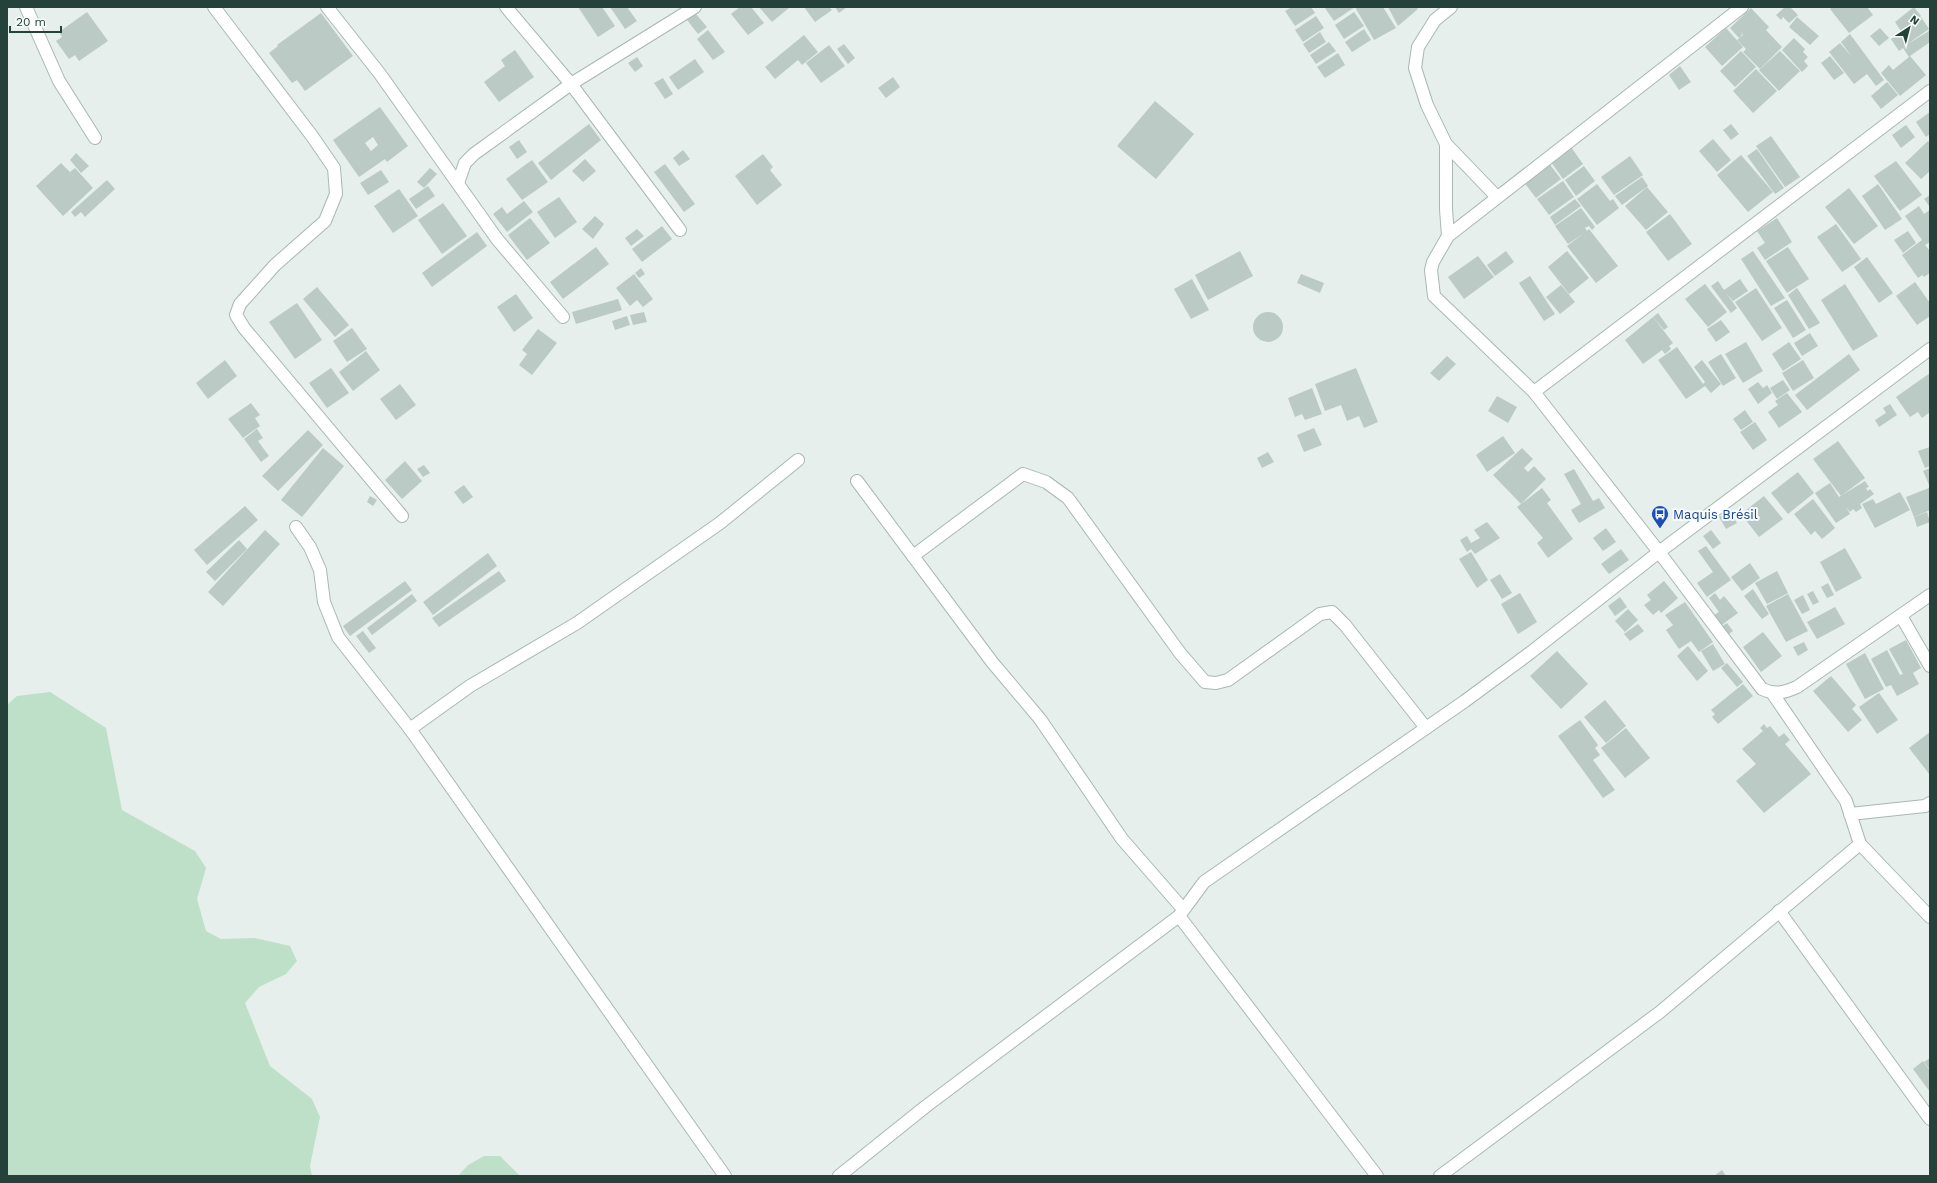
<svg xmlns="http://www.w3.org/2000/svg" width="1937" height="1183" font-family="'Work Sans',sans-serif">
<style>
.green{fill:#bfe0c8}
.building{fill:#bbcac4;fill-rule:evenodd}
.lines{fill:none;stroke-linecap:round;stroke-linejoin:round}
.minor-casing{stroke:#a8b8b2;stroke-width:14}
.minor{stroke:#fff;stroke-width:12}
.labels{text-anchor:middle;stroke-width:4;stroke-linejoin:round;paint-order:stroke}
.transit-label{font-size:13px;fill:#164399;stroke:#f7fbf9;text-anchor:start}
</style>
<rect width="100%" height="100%" fill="#e6efeb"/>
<g class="green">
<polygon points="50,692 106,728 122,810 195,851 206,868 197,899 206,931 221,939 255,938 290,946 297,961 286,974 259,987 245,1003 270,1066 312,1099 320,1117 310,1166 312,1176 7,1176 7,705 17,696"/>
<polygon points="484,1156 500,1156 520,1176 458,1176 468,1165"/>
</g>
<g class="building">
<polygon points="578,7 602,7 615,26 598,37"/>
<polygon points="610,7 627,7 637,21 625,29"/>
<polygon points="740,7 751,7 764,23 748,35 731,14"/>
<polygon points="759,7 790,7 772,22"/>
<polygon points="804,7 829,7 832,10 815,22"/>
<polygon points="835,7 847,7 839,13"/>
<polygon points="1292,7 1311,7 1315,13 1295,26 1285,11"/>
<polygon points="1327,7 1383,7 1396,28 1374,40 1355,7 1334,21 1325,8"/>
<polygon points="1388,7 1416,7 1418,9 1398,26"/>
<polygon points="1785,7 1790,7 1798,15 1789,23 1783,17 1781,20 1776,15"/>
<polygon points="1833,7 1867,7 1873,15 1849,33 1830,9"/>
<polygon points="1914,7 1921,16 1901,31 1895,22"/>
<polygon points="1751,8 1769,27 1766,30 1782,47 1760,69 1743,52 1746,49 1737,40 1743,35 1741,32 1742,35 1739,38 1730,28"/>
<polygon points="87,12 108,41 79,61 75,55 69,59 56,41 62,37 59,32"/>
<polygon points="1354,12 1364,26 1344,39 1335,25"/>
<polygon points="321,13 353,56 305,91 297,80 292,83 269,53 278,46 277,45"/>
<polygon points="696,14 707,27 698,34 687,20"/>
<polygon points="1316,16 1324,28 1303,42 1295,30"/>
<polygon points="1797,17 1819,36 1810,45 1789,27"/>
<polygon points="1921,17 1929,29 1906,45 1929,31 1930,33 1930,42 1910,56 1926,75 1900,96 1881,73 1889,65 1893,70 1909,57 1903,48 1899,51 1891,39"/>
<polygon points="1726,28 1743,47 1722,66 1705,47"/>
<polygon points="1880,28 1889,38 1879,46 1870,36"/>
<polygon points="1364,29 1371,40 1352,52 1345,42"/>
<polygon points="708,30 725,52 713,60 697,39"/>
<polygon points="1320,32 1326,42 1309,53 1303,44"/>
<polygon points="1850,34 1884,80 1876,86 1867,74 1854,84 1829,52 1840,43 1852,57 1841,42"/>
<polygon points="804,35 818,52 802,65 798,60 775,79 765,67"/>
<polygon points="1794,38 1805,49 1803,52 1808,57 1804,61 1808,66 1802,72 1782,50"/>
<polygon points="1329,42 1336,51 1316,64 1310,55"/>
<polygon points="844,44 855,58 848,64 837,49"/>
<polygon points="829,45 845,66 821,83 806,63"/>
<polygon points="515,50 534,77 499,102 484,82 505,66 501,60"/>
<polygon points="1741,51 1756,67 1735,87 1720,71"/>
<polygon points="1780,51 1800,71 1779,91 1759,70"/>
<polygon points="1338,53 1345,65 1325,78 1317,67"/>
<polygon points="1830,56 1844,73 1834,80 1821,63"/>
<polygon points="637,57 643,66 635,72 628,63"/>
<polygon points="695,59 704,72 678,90 669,77"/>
<polygon points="1680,66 1691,82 1679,90 1669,75"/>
<polygon points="1756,69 1777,91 1753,113 1733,91"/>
<polygon points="893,77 900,87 886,98 878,88"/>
<polygon points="663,78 673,94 665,99 654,83"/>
<polygon points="1887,82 1898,95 1881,109 1871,96"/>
<polygon points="1155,101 1194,134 1156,179 1117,146"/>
<path d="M380 107 408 146 387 162 385 159 359 177 333 140ZM373 137 378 145 371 151 365 143Z"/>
<polygon points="1930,112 1930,134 1926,137 1916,122"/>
<polygon points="589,124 601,140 551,180 538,163"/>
<polygon points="1731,124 1739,134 1731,140 1723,130"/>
<polygon points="1906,125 1915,137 1901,148 1892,135"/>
<polygon points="1771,136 1800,177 1785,187 1756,146"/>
<polygon points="1713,139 1731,160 1717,172 1699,151"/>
<polygon points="519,140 527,152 517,159 509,147"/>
<polygon points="1928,141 1930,144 1930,171 1921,179 1905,163"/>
<polygon points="1571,147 1583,164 1563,179 1551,162"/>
<polygon points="1757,149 1784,188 1775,194 1747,156"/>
<polygon points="683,150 690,159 679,166 673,158"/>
<polygon points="76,153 89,166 81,173 70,160"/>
<polygon points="763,154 773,167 770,170 782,185 757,205 735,176"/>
<polygon points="1741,155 1773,192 1748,212 1717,175"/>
<polygon points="1630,156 1643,175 1614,195 1601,177"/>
<polygon points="585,159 596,171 583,182 572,171"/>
<polygon points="532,160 548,182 522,200 506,179"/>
<polygon points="1896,161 1922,195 1900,211 1874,176"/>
<polygon points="1548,162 1561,179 1536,198 1523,181"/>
<polygon points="61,163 70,172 75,168 93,188 63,216 36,186"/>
<polygon points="665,164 695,204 684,212 654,172"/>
<polygon points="1584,166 1595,181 1576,196 1565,180"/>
<polygon points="430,168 437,174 424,188 417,182"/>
<polygon points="381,170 389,182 368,195 360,183"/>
<polygon points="1642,177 1648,186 1622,205 1615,196"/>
<polygon points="107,180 115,189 85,217 81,212 75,217 71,212"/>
<polygon points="1563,181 1574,197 1549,215 1537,199"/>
<polygon points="1597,184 1610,201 1613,199 1619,208 1597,225 1577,199"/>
<polygon points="1878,184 1902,219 1885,230 1862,196"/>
<polygon points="428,186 435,196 416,209 409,199"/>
<polygon points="1647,187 1668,212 1646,230 1625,206"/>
<polygon points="1849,188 1878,226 1854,244 1825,207"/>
<polygon points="399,189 418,216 393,233 374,206"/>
<polygon points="1930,195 1930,207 1924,199"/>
<polygon points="559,197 577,222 555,238 537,212"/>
<polygon points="1575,199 1581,206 1555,225 1550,217"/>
<polygon points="524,201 533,212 507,232 493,214 502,207 507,214"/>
<polygon points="443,203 467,236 442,254 418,220"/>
<polygon points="1919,206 1924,214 1930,210 1930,242 1925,245 1930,251 1930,273 1924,277 1922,275 1918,278 1902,255 1922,240 1905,216"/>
<polygon points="1581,208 1595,227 1592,230 1589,226 1585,228 1587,231 1589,229 1618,266 1596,283 1567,246 1584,233 1568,244 1555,226"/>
<polygon points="1670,214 1692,244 1668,261 1646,232"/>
<polygon points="595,216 604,224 593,239 582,229"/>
<polygon points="530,218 550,243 527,260 508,235"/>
<polygon points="1777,218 1792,242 1765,260 1757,248 1765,243 1757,231"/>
<polygon points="1836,224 1861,259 1842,272 1817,237"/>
<polygon points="662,226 672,239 642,262 632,249"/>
<polygon points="637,229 644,236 631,246 625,238"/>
<polygon points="1908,231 1916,243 1903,253 1894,240"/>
<polygon points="477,232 487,246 432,287 422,273"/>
<polygon points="596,247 609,264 563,299 550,282"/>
<polygon points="1788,247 1809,279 1787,293 1766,261"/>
<polygon points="1240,251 1253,276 1208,300 1195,275"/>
<polygon points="1506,251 1514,262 1495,276 1487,265"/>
<polygon points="1567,251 1589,278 1569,294 1548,267"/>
<polygon points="1753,251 1785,298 1771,306 1741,259"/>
<polygon points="1478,256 1494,277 1464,299 1448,277"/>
<polygon points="1867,257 1893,293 1879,303 1854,267"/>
<polygon points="641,268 645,274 639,278 635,273"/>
<polygon points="634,274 653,299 643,307 637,300 630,306 616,288"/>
<polygon points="1301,274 1324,283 1320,293 1297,283"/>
<polygon points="1530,276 1555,314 1544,321 1519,283"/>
<polygon points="1192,279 1209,310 1191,319 1174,289"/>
<polygon points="1740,279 1748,291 1733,301 1726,293 1737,308 1731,313 1711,286 1718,281 1724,290"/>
<polygon points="1915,282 1930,303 1930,316 1917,325 1896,296"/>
<polygon points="1705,284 1727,312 1708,327 1685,299"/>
<polygon points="1845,284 1878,336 1853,351 1821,300"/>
<polygon points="1561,285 1575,302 1560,314 1546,297"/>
<polygon points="317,287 349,325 335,337 303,299"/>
<polygon points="1756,288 1782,328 1762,341 1735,302"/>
<polygon points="1797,288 1820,323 1809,329 1788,295"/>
<polygon points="516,294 533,318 514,332 497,307"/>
<polygon points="618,299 622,310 576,324 572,312"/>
<polygon points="1787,300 1806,330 1793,338 1774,308"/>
<polygon points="297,303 322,340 295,359 269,322"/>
<polygon points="644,312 647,322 633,325 630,315"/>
<circle cx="1268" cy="327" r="15"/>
<polygon points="1658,313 1668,327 1664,330 1653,317"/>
<polygon points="627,316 630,325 615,330 612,321"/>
<polygon points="1653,317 1673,343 1669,346 1671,349 1665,354 1662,350 1643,364 1625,340"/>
<polygon points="1721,320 1730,332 1716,342 1707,329"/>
<polygon points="352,328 367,349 347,362 333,341"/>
<polygon points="538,329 557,343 532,375 519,365 527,354 522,350"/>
<polygon points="1810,333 1818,346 1802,356 1794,343"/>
<polygon points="1746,342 1763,371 1743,383 1725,354"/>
<polygon points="1789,342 1801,359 1783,371 1772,354"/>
<polygon points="1677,347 1703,384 1705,382 1694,367 1702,360 1721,384 1711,393 1705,386 1686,399 1658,360"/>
<polygon points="366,351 380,370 353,391 339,372"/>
<polygon points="1721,354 1736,378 1723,386 1708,362"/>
<polygon points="1849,354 1860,370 1807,410 1795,395"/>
<polygon points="1447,356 1456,364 1439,381 1430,373"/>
<polygon points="225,360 237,376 208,399 196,383"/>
<polygon points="1803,360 1814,378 1793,391 1782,373"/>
<polygon points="331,368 349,393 327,408 309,383"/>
<polygon points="1356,368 1378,422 1364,428 1359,416 1347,421 1341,405 1325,411 1315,384"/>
<polygon points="1930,373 1930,401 1920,408 1930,401 1930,412 1922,418 1918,412 1910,417 1896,397"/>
<polygon points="1783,380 1790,390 1777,399 1770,388"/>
<polygon points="1758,382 1763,388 1767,385 1772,393 1758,404 1748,389"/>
<polygon points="400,384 416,405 396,420 380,399"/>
<polygon points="1312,388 1322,414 1305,420 1302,414 1295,417 1288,398"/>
<polygon points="1787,393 1802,412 1779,428 1768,412 1778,405 1775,401"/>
<polygon points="1497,396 1517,407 1508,423 1488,411"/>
<polygon points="251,403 260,415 255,418 260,426 243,438 228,419"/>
<polygon points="1890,404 1897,415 1879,427 1875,420 1886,413 1883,408"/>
<polygon points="1745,410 1753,422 1741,430 1733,419"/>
<polygon points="1755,422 1767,440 1753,450 1740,432"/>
<polygon points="1314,428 1322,445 1304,452 1297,435"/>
<polygon points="257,429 263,438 258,441 269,456 261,462 244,439"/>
<polygon points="308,430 323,445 278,491 262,476"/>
<polygon points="1503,436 1515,453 1487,472 1476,455"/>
<polygon points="1838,441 1865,478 1841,496 1813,459"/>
<polygon points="1930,447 1930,466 1925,468 1918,451"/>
<polygon points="323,448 344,466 302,517 281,500"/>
<polygon points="1522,448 1533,459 1524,468 1528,472 1534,466 1546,479 1521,504 1493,475"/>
<polygon points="1268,452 1274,462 1262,468 1257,458"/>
<polygon points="405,461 422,481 402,499 385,480"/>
<polygon points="424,465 430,473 423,477 417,469"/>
<polygon points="1930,468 1930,487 1923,471"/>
<polygon points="1574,469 1593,501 1599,498 1605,508 1579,523 1571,510 1581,504 1564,474"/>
<polygon points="1798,472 1814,493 1788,514 1771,493"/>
<polygon points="1865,481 1869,487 1866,488 1868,491 1870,489 1874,494 1860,504 1862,508 1856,512 1853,509 1850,512 1846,507 1850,514 1836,523 1815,493 1830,483 1839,497"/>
<polygon points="464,485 473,497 463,504 454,492"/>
<polygon points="1542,488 1551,500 1547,503 1573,539 1548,558 1537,543 1543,538 1517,507"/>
<polygon points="1929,488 1930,510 1914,517 1906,497"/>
<polygon points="1900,492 1910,510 1875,528 1862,504 1873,499 1876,504"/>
<polygon points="370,496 377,500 373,506 367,502"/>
<polygon points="1764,496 1783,519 1759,537 1741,514"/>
<polygon points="1813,499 1835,528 1822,539 1815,531 1811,535 1794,514"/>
<polygon points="245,506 258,520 207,565 194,550"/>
<polygon points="1729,511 1737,523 1726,529 1719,517"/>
<polygon points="1927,512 1930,522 1917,527 1914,517"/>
<polygon points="1487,522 1500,538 1475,554 1471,549 1467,552 1460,540 1467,536 1471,543 1480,538 1474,530"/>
<polygon points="1606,528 1616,542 1603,551 1593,538"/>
<polygon points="265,530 280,544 223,606 208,592"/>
<polygon points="1711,530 1721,543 1713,549 1703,536"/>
<polygon points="239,540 247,549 215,581 206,572"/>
<polygon points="1706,546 1731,580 1707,597 1697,583 1713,572 1698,551"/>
<polygon points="1845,548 1862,578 1836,592 1820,562"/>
<polygon points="1621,549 1629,560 1609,574 1601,564"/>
<polygon points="1471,552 1488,580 1477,588 1459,559"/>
<polygon points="488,553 497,566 433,615 423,602"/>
<polygon points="1750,563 1760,578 1742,591 1731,577"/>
<polygon points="499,571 506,581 439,627 432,618"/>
<polygon points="1777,571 1788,593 1767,604 1755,583"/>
<polygon points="1500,574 1512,593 1502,599 1490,580"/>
<polygon points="405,581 412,590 350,636 343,626"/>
<polygon points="1664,581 1678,598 1661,613 1659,610 1653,615 1644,605 1651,600 1647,595"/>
<polygon points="1828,583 1834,595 1827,598 1821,587"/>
<polygon points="1753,589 1769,614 1762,619 1744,596"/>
<polygon points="1813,591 1819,602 1813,605 1807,594"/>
<polygon points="1520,593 1537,622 1518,634 1501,604"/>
<polygon points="1715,593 1720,600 1724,596 1738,613 1719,627 1711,617 1719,612 1709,598"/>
<polygon points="412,594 417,601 372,635 367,628"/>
<polygon points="1788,594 1808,631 1786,642 1766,606"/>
<polygon points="1803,595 1810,610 1802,614 1794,600"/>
<polygon points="1620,597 1627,607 1615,616 1608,606"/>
<polygon points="1685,602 1713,642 1699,652 1691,641 1679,649 1666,630 1673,625 1665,615"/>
<polygon points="1835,607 1845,624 1817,639 1807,622"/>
<polygon points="1628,609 1638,620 1625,632 1615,621"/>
<polygon points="1727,623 1733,631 1725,637 1719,628"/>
<polygon points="1638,624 1644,631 1630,641 1624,634"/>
<polygon points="363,631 376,648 369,653 356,636"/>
<polygon points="1763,632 1782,656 1761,672 1743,647"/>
<polygon points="1906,640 1921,668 1913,673 1919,684 1897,696 1891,685 1886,687 1871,659 1887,650 1900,675 1903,674 1889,649"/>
<polygon points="1804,642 1808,650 1798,656 1793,647"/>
<polygon points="1713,644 1725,664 1713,671 1701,651"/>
<polygon points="1688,646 1708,671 1697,681 1677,656"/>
<polygon points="1557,651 1588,684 1561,709 1530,676"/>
<polygon points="1865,653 1884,689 1865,699 1846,664"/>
<polygon points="1727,663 1743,682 1737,687 1721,668"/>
<polygon points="1831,676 1856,705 1852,709 1862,720 1848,732 1813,691"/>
<polygon points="1743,684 1753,696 1718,724 1712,717 1715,714 1711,710"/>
<polygon points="1879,693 1898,720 1877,734 1859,707"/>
<polygon points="1605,700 1626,726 1606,743 1584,717"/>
<polygon points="1580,720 1598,745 1595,748 1600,755 1593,760 1615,790 1603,798 1558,736"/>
<polygon points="1764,724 1767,728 1770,726 1779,737 1784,733 1790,740 1785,744 1811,774 1764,813 1736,781 1756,764 1742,749 1763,731 1760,728"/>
<polygon points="1626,728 1650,758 1625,778 1601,748"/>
<polygon points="1930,732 1930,775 1909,748"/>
<polygon points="1930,1058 1930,1070 1924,1062"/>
<polygon points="1923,1061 1930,1071 1930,1092 1913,1069"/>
<polygon points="1722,1170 1726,1176 1714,1176"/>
</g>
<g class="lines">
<defs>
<g id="minor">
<polyline points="26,7 59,81 95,138"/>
<polyline points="214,7 312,136 334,168 336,194 325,221 275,265 240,304 236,315 244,328 402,516"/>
<polyline points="327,7 380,74 497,239 563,317"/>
<polyline points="506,7 571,84 680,230"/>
<polyline points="1451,7 1435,20 1418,47 1415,68 1427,105 1446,144 1497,197"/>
<path d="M1742 7 1448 236 1433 262 1431 270 1434 296 1534 392 1659 552 1762 689C1775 695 1783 693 1797 687L1930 595"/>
<polyline points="1446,144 1446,209 1448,236"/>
<polyline points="458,183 465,163 474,154 571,84 695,7"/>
<polyline points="1534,392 1930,91"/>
<polyline points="857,481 992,662 1040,719 1122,839 1183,909"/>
<polyline points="296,527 310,547 320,570 324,602 338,637 410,729"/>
<polyline points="913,556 1023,474 1046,482 1068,498 1180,653 1205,682 1216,683 1228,680 1320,614 1332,612 1345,625 1426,728"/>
<polyline points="1901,616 1930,666"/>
<polyline points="1773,694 1846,801 1860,844 1930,917"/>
<polyline points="1850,814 1925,806 1930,803"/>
<polyline points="1779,911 1930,1119"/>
<polyline points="1179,916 1377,1176"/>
<polyline points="725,1176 410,729 470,686 577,623 720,523 798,460"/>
<polyline points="839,1176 925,1107 1179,916 1204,882 1465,701 1530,653 1659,552 1930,349"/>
<polyline points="1440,1176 1660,1012 1860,844"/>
</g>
</defs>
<use href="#minor" class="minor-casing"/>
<use href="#minor" class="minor"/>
</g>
<defs>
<symbol id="bus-pin" viewBox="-11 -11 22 30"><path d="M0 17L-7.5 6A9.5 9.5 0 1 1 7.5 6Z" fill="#1a4fb4" stroke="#f7fbf9"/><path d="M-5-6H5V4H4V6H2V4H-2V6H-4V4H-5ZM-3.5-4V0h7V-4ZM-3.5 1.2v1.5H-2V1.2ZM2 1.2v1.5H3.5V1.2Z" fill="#fff"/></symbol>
</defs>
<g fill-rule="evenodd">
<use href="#bus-pin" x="1650" y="504" width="20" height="27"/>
</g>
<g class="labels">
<g class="transit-label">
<text x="1673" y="519">Maquis Brésil</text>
</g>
</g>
<rect width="1937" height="1183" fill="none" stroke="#24423a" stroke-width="16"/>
<g transform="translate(1909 28) rotate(36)" stroke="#f7fbf9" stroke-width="3" paint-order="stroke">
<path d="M0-3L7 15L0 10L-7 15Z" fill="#24423a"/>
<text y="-6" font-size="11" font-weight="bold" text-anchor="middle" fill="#24423a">N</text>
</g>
<path d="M10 26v6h51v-6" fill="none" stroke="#24423a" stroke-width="2"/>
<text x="16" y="26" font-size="12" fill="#24423a" stroke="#f7fbf9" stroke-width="3" paint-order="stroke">20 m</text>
</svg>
